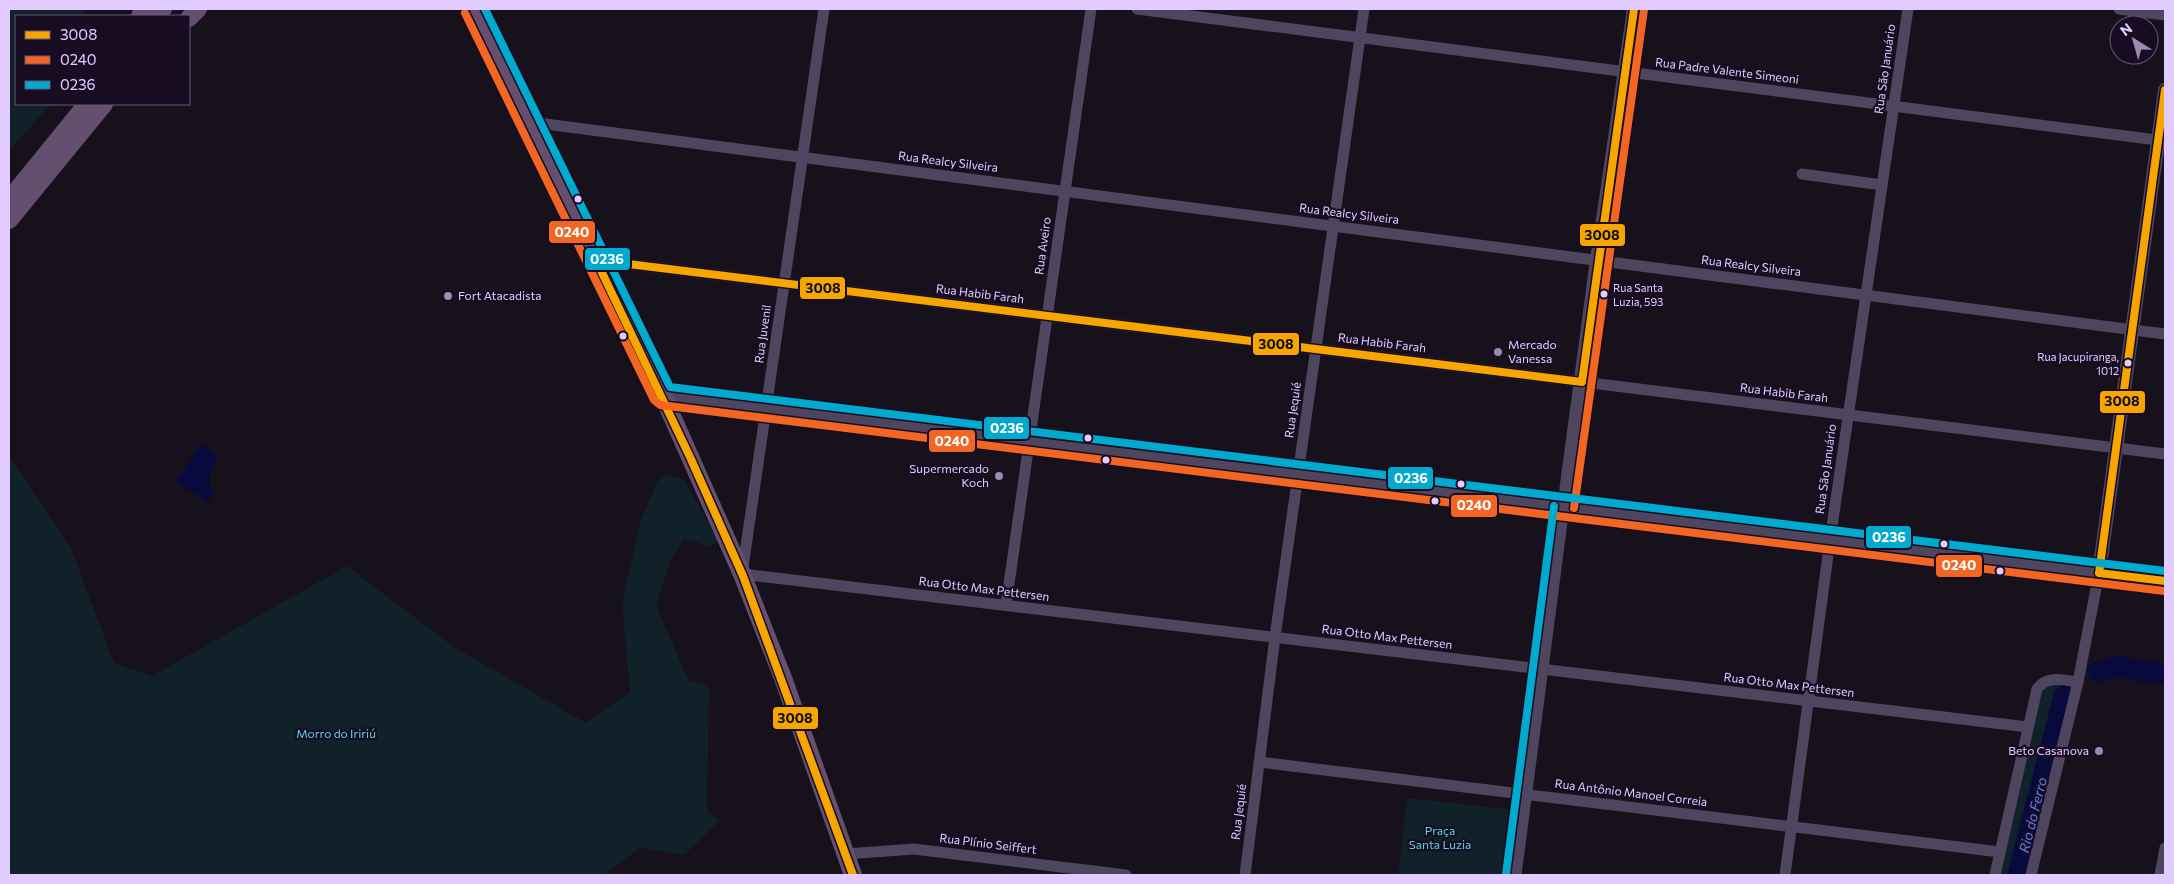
<svg xmlns="http://www.w3.org/2000/svg" width="2174" height="884" font-family="Commissioner,sans-serif">
<style>
.green{fill:#10212a}
.water{fill:#080a3d}
.lines{fill:none;stroke-linecap:round;stroke-linejoin:round}
.river{stroke:#080a3d;stroke-width:21}
.minor{stroke:#4e455e;stroke-width:11}
.tertiary{stroke:#4e455e;stroke-width:14}
.primary{stroke:#654f6f;stroke-width:18}
.bus-1-casing{stroke:#170c21;stroke-width:11}
.bus-2-casing{stroke:#170c21;stroke-width:11}
.bus-3-casing{stroke:#170c21;stroke-width:11}
.bus-1{stroke:#f7a600;stroke-width:8}
.bus-2{stroke:#f26522;stroke-width:8}
.bus-3{stroke:#00a9ce;stroke-width:8}
.bus-dot{fill:#e2ccff;stroke:#170c21;stroke-width:2}
.poi-dot{fill:#9b8bb0;stroke:#170c21;stroke-width:2}
.labels{text-anchor:middle;stroke-width:4.5;stroke-linejoin:round;paint-order:stroke}
.bus-label{font-size:11px;fill:#e2ccff;stroke:#170c21;text-anchor:start}
.street-label{font-size:12px;fill:#e2ccff;stroke:#170c21}
.poi-label{font-size:12px;fill:#e2ccff;stroke:#170c21;text-anchor:start}
.park-label{font-size:12px;fill:#53dae5;stroke:#170c21}
.water-label{font-size:14px;font-style:italic;fill:#5a7eff;stroke:#170c21}
.line-badge{stroke:#170c21;stroke-width:2}
.badge-label{font-size:14px;text-anchor:middle;font-weight:bold;fill:#fff}
.pale-badge-label{font-size:14px;text-anchor:middle;font-weight:bold;fill:#111}
</style>
<rect width="100%" height="100%" fill="#17111c"/>
<g class="green">
<polygon points="9,9 85,9 82,16 16,16 16,104 51,104 9,151"/>
<polygon points="9,455 71,548 114,663 152,676 347,566 454,647 586,723 630,692 622,603 641,520 658,480 669,475 684,480 719,542 707,547 692,540 684,539 671,559 656,606 689,681 709,686 707,811 720,821 684,855 640,848 604,875 9,875"/>
<polygon points="2049,684 2064,685 2067,690 2024,875 2000,875 2041,690"/>
<polygon points="1407,798 1514,810 1506,875 1398,875"/>
</g>
<path class="water" d="M202 444 217 456C211 471 205 480 214 494L207 502 176 481Z"/>
<g class="lines">
<g class="river">
<polyline points="2098,671 2119,666 2141,671 2165,674"/>
<polyline points="2018,875 2064,696"/>
</g>
<g class="minor">
<polyline points="824,9 742,574 2028,727"/>
<polyline points="1137,9 2165,141"/>
<polyline points="2119,9 2165,15"/>
<polyline points="530,122 2165,334"/>
<polyline points="1802,174 1882,185"/>
<polyline points="596,260 2165,454"/>
<polyline points="1006,605 1091,9"/>
<polyline points="1259,762 2000,852"/>
<polyline points="846,854 914,849 1126,875"/>
<polyline points="1245,875 1275,637 1364,9"/>
<polyline points="1516,875 1564,507"/>
<polyline points="1785,875 1830,540 1908,9"/>
<path d="M1995 875 2037 689C2047 675 2063 680 2078 682"/>
<polyline points="2031,875 2078,682 2099,573"/>
<polyline points="2160,875 2165,848"/>
</g>
<g class="tertiary">
<polyline points="663,396 2165,581"/>
<polyline points="1564,507 1597,260 1634,9"/>
<polyline points="2099,573 2165,90"/>
</g>
<g class="primary">
<polyline points="474,9 663,396 742,574 783,678 853,875"/>
<polyline points="140,16 145,9"/>
<polyline points="157,16 163,9"/>
<polyline points="189,18 198,9"/>
<polyline points="9,200 87,104"/>
<polyline points="9,220 104,104"/>
</g>
<defs>
<g id="bus-1">
<polyline points="2165,90 2099,573 2165,581"/>
<polyline points="596,260 1582,382 1634,9"/>
<polyline points="596,260 690,457 743,576 853,875"/>
</g>
<g id="bus-2">
<polyline points="465,13 654,400 660,405 2164,591"/>
<polyline points="1574,508 1644,10"/>
</g>
<g id="bus-3">
<polyline points="485,9 670,387 2165,571"/>
<polyline points="1506,874 1554,506"/>
</g>
</defs>
<use href="#bus-1" class="bus-1-casing"/>
<use href="#bus-2" class="bus-2-casing"/>
<use href="#bus-3" class="bus-3-casing"/>
<use href="#bus-1" class="bus-1"/>
<use href="#bus-2" class="bus-2"/>
<use href="#bus-3" class="bus-3"/>
</g>
<g class="bus-dot">
<circle cx="578" cy="199" r="4.5"/>
<circle cx="1604" cy="294" r="4.5"/>
<circle cx="623" cy="336" r="4.5"/>
<circle cx="2128" cy="363" r="4.5"/>
<circle cx="1088" cy="438" r="4.5"/>
<circle cx="1106" cy="460" r="4.5"/>
<circle cx="1461" cy="484" r="4.5"/>
<circle cx="1435" cy="501" r="4.5"/>
<circle cx="1944" cy="544" r="4.5"/>
<circle cx="2000" cy="571" r="4.5"/>
</g>
<g class="poi-dot">
<circle cx="448" cy="296" r="5"/>
<circle cx="1498" cy="352" r="5"/>
<circle cx="999" cy="476" r="5"/>
<circle cx="2099" cy="751" r="5"/>
</g>
<g class="labels">
<g class="bus-label">
<text x="1613" y="292">Rua Santa<tspan x="1613" dy="14">Luzia, 593</tspan></text>
<text x="2119" y="361" text-anchor="end">Rua Jacupiranga,<tspan x="2119" dy="14">1012</tspan></text>
</g>
<g class="street-label">
<text transform="translate(1885 69) rotate(-82)" y="4">Rua São Januário</text>
<text transform="translate(1727 71) rotate(7)" y="4">Rua Padre Valente Simeoni</text>
<text transform="translate(948 162) rotate(7)" y="4">Rua Realcy Silveira</text>
<text transform="translate(1349 214) rotate(7)" y="4">Rua Realcy Silveira</text>
<text transform="translate(1043 246) rotate(-82)" y="4">Rua Aveiro</text>
<text transform="translate(1751 266) rotate(7)" y="4">Rua Realcy Silveira</text>
<text transform="translate(980 294) rotate(7)" y="4">Rua Habib Farah</text>
<text transform="translate(763 334) rotate(-82)" y="4">Rua Juvenil</text>
<text transform="translate(1382 343) rotate(7)" y="4">Rua Habib Farah</text>
<text transform="translate(1784 393) rotate(7)" y="4">Rua Habib Farah</text>
<text transform="translate(1293 410) rotate(-82)" y="4">Rua Jequié</text>
<text transform="translate(1826 469) rotate(-82)" y="4">Rua São Januário</text>
<text transform="translate(984 589) rotate(7)" y="4">Rua Otto Max Pettersen</text>
<text transform="translate(1387 637) rotate(7)" y="4">Rua Otto Max Pettersen</text>
<text transform="translate(1789 685) rotate(7)" y="4">Rua Otto Max Pettersen</text>
<text transform="translate(1631 793) rotate(7)" y="4">Rua Antônio Manoel Correia</text>
<text transform="translate(1239 812) rotate(-83)" y="4">Rua Jequié</text>
<text transform="translate(988 844) rotate(7)" y="4">Rua Plínio Seiffert</text>
</g>
<g class="poi-label">
<text x="458" y="300">Fort Atacadista</text>
<text x="1508" y="349">Mercado<tspan x="1508" dy="14">Vanessa</tspan></text>
<text x="989" y="473" text-anchor="end">Supermercado<tspan x="989" dy="14">Koch</tspan></text>
<text x="2089" y="755" text-anchor="end">Beto Casanova</text>
</g>
<g class="park-label">
<text x="336" y="738">Morro do Iririú</text>
<text x="1440" y="835">Praça<tspan x="1440" dy="14">Santa Luzia</tspan></text>
</g>
<g class="water-label">
<text transform="translate(2033 815) rotate(-76)" y="5">Rio do Ferro</text>
</g>
</g>
<g class="line-badge">
<rect x="548" y="220" width="48" height="24" rx="5" fill="#f26522"/>
<rect x="1579" y="223" width="47" height="24" rx="5" fill="#f7a600"/>
<rect x="584" y="247" width="47" height="24" rx="5" fill="#00a9ce"/>
<rect x="799" y="276" width="47" height="24" rx="5" fill="#f7a600"/>
<rect x="1252" y="332" width="48" height="24" rx="5" fill="#f7a600"/>
<rect x="2099" y="390" width="47" height="24" rx="5" fill="#f7a600"/>
<rect x="983" y="416" width="47" height="24" rx="5" fill="#00a9ce"/>
<rect x="928" y="429" width="48" height="24" rx="5" fill="#f26522"/>
<rect x="1387" y="466" width="47" height="24" rx="5" fill="#00a9ce"/>
<rect x="1450" y="494" width="48" height="24" rx="5" fill="#f26522"/>
<rect x="1865" y="525" width="47" height="24" rx="5" fill="#00a9ce"/>
<rect x="1935" y="554" width="48" height="24" rx="5" fill="#f26522"/>
<rect x="772" y="706" width="47" height="24" rx="5" fill="#f7a600"/>
</g>
<g class="badge-label">
<text x="572" y="237">0240</text>
<text x="607" y="264">0236</text>
<text x="1007" y="433">0236</text>
<text x="952" y="446">0240</text>
<text x="1411" y="483">0236</text>
<text x="1474" y="510">0240</text>
<text x="1889" y="542">0236</text>
<text x="1959" y="570">0240</text>
</g>
<g class="pale-badge-label">
<text x="1602" y="240">3008</text>
<text x="823" y="293">3008</text>
<text x="1276" y="349">3008</text>
<text x="2122" y="406">3008</text>
<text x="795" y="723">3008</text>
</g>
<rect width="2174" height="884" fill="none" stroke="#e2ccff" stroke-width="20"/>
<rect x="15" y="15" width="175" height="90" fill="#170c21" stroke="#68597a"/>
<rect x="25" y="31" width="25" height="8" fill="#f7a600" stroke="#68597a"/>
<text x="60" y="40" font-size="15" fill="#e2ccff">3008</text>
<rect x="25" y="56" width="25" height="8" fill="#f26522" stroke="#68597a"/>
<text x="60" y="65" font-size="15" fill="#e2ccff">0240</text>
<rect x="25" y="81" width="25" height="8" fill="#00a9ce" stroke="#68597a"/>
<text x="60" y="90" font-size="15" fill="#e2ccff">0236</text>
<g transform="translate(2134 40) rotate(323)"><circle r="24" fill="#170c21" stroke="#68597a"/>
<path d="M0-4L9 19L0 12L-9 19Z" fill="#9b8bb0"/>
<text y="-8" font-size="14" font-weight="bold" text-anchor="middle" fill="#e2ccff">N</text>
</g>
</svg>
